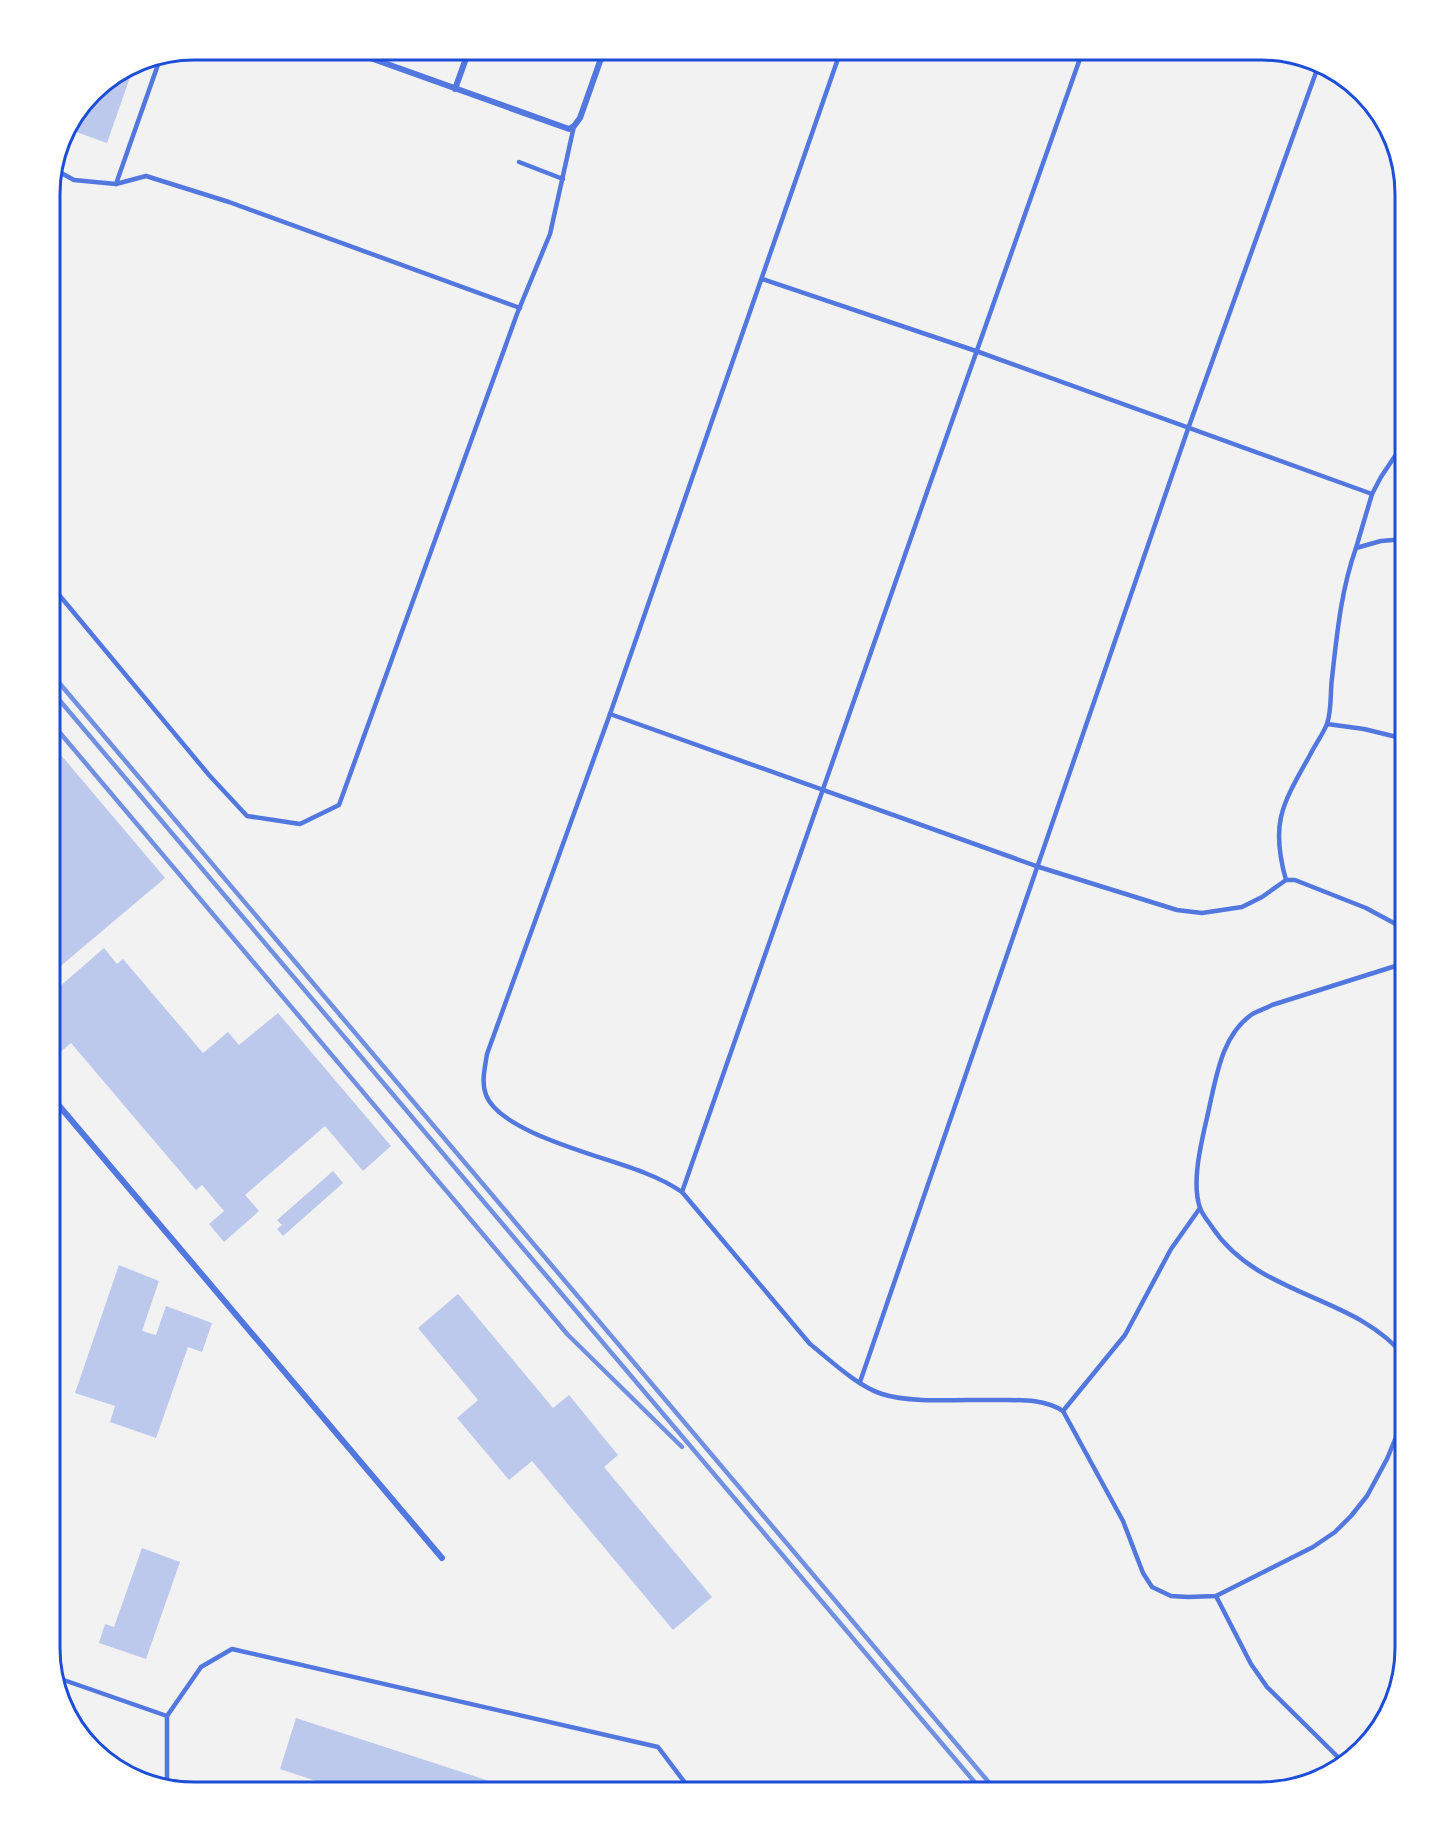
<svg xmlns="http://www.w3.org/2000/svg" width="1455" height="1842" font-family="Ubuntu,sans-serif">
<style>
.building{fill:#bdc9ec}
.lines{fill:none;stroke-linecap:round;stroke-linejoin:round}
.service{stroke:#5277de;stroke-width:4.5}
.minor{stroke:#5277de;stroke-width:6}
.rail{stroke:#7290e2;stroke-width:4.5}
.rim{fill:none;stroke:#1d4ed8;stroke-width:3}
</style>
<rect width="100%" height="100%" fill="#f2f2f2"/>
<g class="building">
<polygon points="135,63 107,143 65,128 98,85"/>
<polygon points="50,742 165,878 50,975 50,911 56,905 50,898"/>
<polygon points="104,948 117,964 123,959 203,1053 228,1032 239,1045 278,1013 391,1146 363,1171 325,1126 245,1195 259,1211 224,1242 209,1224 224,1211 202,1185 196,1190 71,1043 50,1061 50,995"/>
<polygon points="333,1171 343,1183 283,1236 277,1229 282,1225 277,1220"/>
<polygon points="119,1265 159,1281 142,1331 156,1335 166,1306 212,1323 202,1352 188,1347 156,1438 110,1422 115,1406 75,1393"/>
<polygon points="458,1294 553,1408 569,1395 618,1455 604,1467 712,1597 673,1630 532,1461 509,1480 457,1418 478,1400 418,1328"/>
<polygon points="142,1548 180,1562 146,1659 99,1643 105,1624 114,1627"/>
<polygon points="296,1718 523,1792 349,1792 280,1769"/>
</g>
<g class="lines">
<g class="service">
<path d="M1083 50C947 430 817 811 682 1192L810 1344C830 1360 857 1386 882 1394 912 1404 967 1399 1000 1400 1022 1400 1044 1399 1063 1411L1123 1521 1143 1573 1152 1587 1171 1596 1188 1597 1216 1596 1313 1547 1335 1532 1351 1516 1367 1496 1387 1459 1405 1415"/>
<polyline points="519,162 563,179"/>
<polyline points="54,169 74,180 116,184 146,176 229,202 520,308"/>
<polyline points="116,184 161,56"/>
<polyline points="762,279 976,351 1372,494"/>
<polyline points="1356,548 1372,494 1381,477 1405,441"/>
<polyline points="50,584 209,775 247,816 300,824 339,805 517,314 550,234 574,126"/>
<polyline points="610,714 1039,867 1177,910 1202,913 1242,907 1262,897 1286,880 1295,880 1366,908 1405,929"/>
<polyline points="1327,724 1364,729 1405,739"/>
<path d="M1286 880C1270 823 1282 805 1310 755 1315 745 1323 734 1327 724 1332 709 1330 693 1332 678 1337 634 1341 590 1356 548L1381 541 1405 539"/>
<path d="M682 1192C670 1184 658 1178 645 1173 607 1157 501 1134 486 1095 481 1082 485 1068 487 1054L610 714 841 50"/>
<path d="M1405 1357C1355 1294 1259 1298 1212 1227 1208 1221 1202 1214 1200 1208 1190 1179 1204 1133 1210 1104 1217 1073 1223 1035 1251 1015 1257 1011 1265 1009 1272 1005L1405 963"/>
<polyline points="860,1382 1189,426 1319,64"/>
<polyline points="1063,1411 1125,1335 1171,1249 1200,1208"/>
<polyline points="1216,1596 1251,1664 1267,1687 1345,1764"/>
<polyline points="58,1678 167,1716"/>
<polyline points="167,1785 167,1716 201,1667 232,1649 658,1747 692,1792"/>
</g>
<g class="minor">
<polyline points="348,50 569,129 574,126 580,118 604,50"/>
<polyline points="455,89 469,50"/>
<polyline points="50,1095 442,1558"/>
</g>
<g class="rail">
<polyline points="50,672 997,1792"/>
<polyline points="50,689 983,1792"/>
<polyline points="50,721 568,1335 682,1447"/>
</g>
</g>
<path d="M0 0H1455V1842H0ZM194 60H1261A134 134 0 0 1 1395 194V1648A134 134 0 0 1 1261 1782H194A134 134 0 0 1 60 1648V194A134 134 0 0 1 194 60Z" fill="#fff" fill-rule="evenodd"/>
<path class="rim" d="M194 60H1261A134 134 0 0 1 1395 194V1648A134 134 0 0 1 1261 1782H194A134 134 0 0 1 60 1648V194A134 134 0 0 1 194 60Z"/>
</svg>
